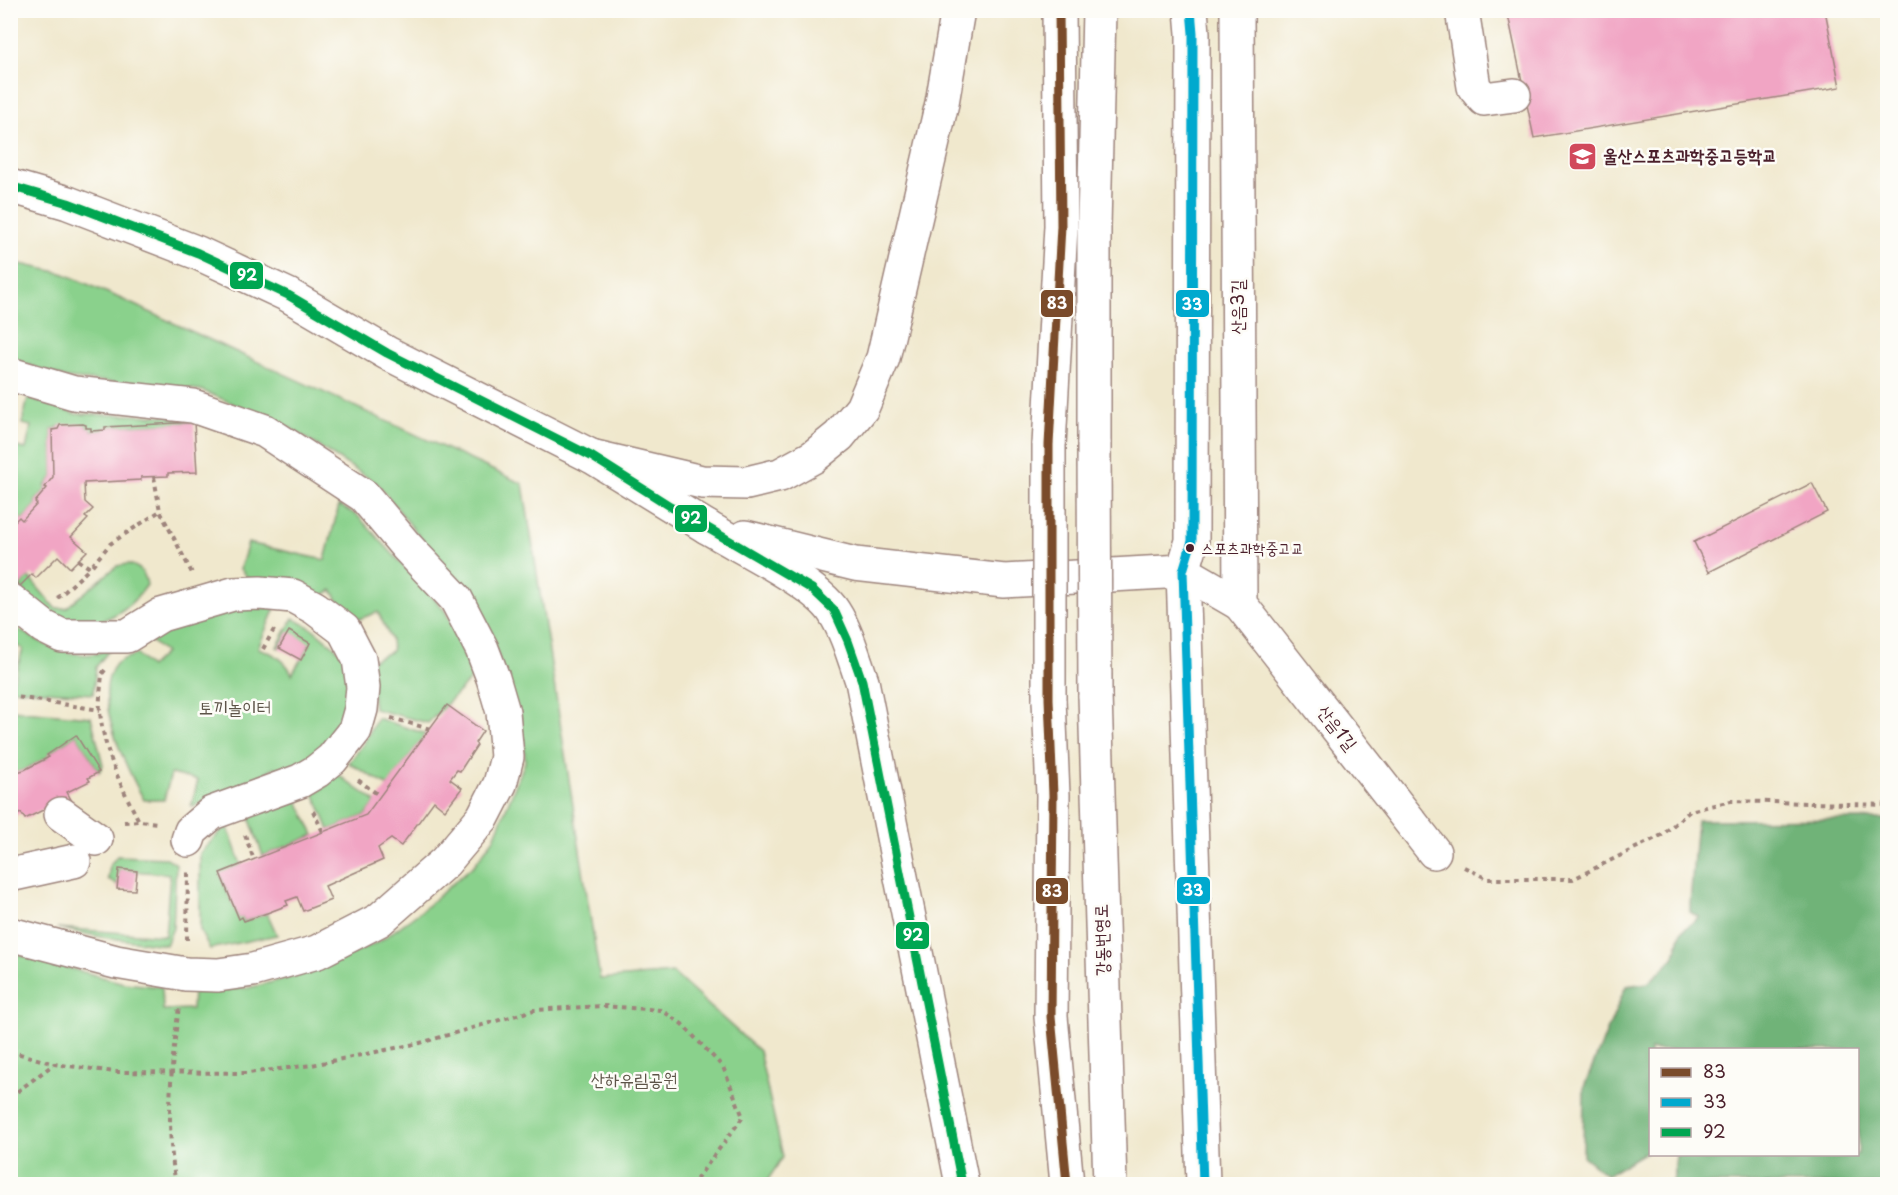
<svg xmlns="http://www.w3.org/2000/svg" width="1898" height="1195" font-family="'Playpen Sans','Poor Story',sans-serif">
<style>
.green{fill:#8ad18c;stroke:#6a785c;stroke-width:1.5}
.forest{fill:#6fb378;stroke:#5c6952;stroke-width:1.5}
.building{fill:#f1a5c4}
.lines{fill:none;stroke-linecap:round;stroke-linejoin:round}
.minor-casing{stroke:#9d847c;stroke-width:36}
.highway-casing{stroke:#9d847c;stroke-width:36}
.path{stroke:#9d847c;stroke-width:4;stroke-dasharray:4.5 4.5;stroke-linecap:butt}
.minor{stroke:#fff;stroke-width:33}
.highway{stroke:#fff;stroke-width:33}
.highway-bridge-casing{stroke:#9d847c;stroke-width:36;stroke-linecap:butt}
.highway-bridge{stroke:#fff;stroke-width:33}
.bus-1-casing{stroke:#fdfcf7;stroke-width:14}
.bus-2-casing{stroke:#fdfcf7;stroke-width:14}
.bus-3-casing{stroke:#fdfcf7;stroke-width:14}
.bus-1{stroke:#7a4b2a;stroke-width:9}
.bus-2{stroke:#00a9ce;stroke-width:9}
.bus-3{stroke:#00a651;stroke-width:9}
.bus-dot{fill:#4a1f2b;stroke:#fdfcf7;stroke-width:2}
.labels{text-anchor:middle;stroke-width:5;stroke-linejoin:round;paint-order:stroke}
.bus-label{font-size:16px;fill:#4a1f2b;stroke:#fdfcf7;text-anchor:start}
.poi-label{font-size:18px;font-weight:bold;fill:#4a1f2b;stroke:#fdfcf7;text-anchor:start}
.street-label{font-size:18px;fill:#4a1f2b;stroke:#fdfcf7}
.park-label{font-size:18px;fill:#5d5448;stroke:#fdfcf7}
.line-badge{stroke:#fdfcf7;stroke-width:2}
.badge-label{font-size:16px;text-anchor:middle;font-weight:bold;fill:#fff}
</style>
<rect width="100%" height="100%" fill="#fdfcf7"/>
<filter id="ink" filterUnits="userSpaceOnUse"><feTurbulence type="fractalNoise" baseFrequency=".0167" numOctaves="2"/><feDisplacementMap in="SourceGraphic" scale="12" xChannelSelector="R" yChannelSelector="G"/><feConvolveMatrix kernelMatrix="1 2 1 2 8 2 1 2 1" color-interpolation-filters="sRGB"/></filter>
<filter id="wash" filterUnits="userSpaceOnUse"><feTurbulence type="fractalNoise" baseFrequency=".008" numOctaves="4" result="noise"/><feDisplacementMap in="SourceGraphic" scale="24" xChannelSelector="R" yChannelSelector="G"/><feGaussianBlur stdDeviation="1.35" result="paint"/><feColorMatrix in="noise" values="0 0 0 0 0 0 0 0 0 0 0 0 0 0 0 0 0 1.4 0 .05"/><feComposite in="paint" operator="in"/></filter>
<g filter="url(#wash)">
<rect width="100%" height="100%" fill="#f0e8cd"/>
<g class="green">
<polygon points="11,262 62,273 117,297 523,484 600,979 673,973 759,1051 783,1157 765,1184 11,1184 10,952 124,983 162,987 163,1010 192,1009 193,990 248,988 297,976 335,962 380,941 420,912 475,864 494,838 525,762 524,739 498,656 476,608 378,484 290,428 201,390 66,378 11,359"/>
<polygon points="28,398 76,414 167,416 194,422 106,427 105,430 91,431 90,428 86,428 86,425 60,426 52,430 53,477 45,486 47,488 35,502 37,504 22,520 19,518 11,526 11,446 26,449 31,426 22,424"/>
<polygon points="339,505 358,516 445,611 476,674 428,723 374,709 369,662 392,651 391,640 378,612 351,622 332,590 322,596 312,596 294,579 277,589 255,586 240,569 248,543 325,560"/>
<path d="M128 564C140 567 145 572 147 585 122 620 80 638 42 610 34 605 27 594 20 586L29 577 55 608H66L117 566Z"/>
<path d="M246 607 275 608 258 648C271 652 286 660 292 674L310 644 289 632 279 648 277 647 293 618 313 629 344 655 353 695 347 714 329 742 295 768 280 776 275 767 253 781 191 807 198 780 171 774 164 800H144C128 771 89 695 116 664 121 659 130 657 137 654L150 667 165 653 146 637 209 613Z"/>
<path d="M10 624C34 639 63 658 93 654 99 654 105 650 111 648L96 667 93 694 11 689 23 649 11 642Z"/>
<polygon points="11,710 91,717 103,765 99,772 76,735 48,754 49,757 24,770 11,774"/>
<polygon points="377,718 426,734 388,786 349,763 364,743"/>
<polygon points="337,774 376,802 366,815 329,830 314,793 326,786"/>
<polygon points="297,799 314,835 263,856 249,817"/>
<polygon points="227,825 241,865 220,874 239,918 242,917 244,921 267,913 277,935 210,949 200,930 200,853"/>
<polygon points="117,856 167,858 176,864 173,928 166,945 101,937 57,928 165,936 170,874 119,870 118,885 108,879 110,865"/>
</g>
<polygon class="forest" points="1887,819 1887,1184 1673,1184 1676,1155 1858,1154 1858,1050 1650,1050 1650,1149 1607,1175 1583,1156 1584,1087 1626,986 1648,983 1674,958 1681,932 1699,917 1690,912 1690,903 1697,820"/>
<g id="blocks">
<g class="building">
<polygon points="1507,10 1825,10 1840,87 1534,138"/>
<polygon points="194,422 197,472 168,473 168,476 141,477 141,480 84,483 85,502 93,509 85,517 88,519 71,537 87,551 70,568 58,556 36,578 32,574 20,586 10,577 10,526 19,517 22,520 37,504 35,502 47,488 45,487 53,477 52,430 58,429 60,425 83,424 86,425 86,428 91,428 91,431 105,430 105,427"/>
<polygon points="1812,483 1827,512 1709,572 1694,542"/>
<polygon points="289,631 310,643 301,660 279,648"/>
<polygon points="447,705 483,731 475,743 477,745 460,771 457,770 450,779 462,788 445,810 434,801 401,846 391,839 378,848 383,860 325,886 331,900 303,911 297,897 286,901 288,905 267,913 244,921 242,917 239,919 220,873 366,815"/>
<polygon points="76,735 99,772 88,778 90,781 67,792 75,807 49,820 43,810 25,819 21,813 10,818 10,774 24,770 49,757 47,755"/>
<polygon points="119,869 137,871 135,890 117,889"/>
</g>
</g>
</g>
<g filter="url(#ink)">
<use href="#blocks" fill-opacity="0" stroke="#9d847c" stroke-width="1.5"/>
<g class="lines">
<defs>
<g id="minor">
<polyline points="1237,10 1240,604 1434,852"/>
<polyline points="1462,10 1474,87 1484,99 1514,95"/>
<polyline points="10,186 68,203 198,253 288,295 387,353 591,456 707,527"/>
<polyline points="10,374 74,393 193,406 265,431 364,496 406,546 456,599 482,649 493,678 503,712 507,757 500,784 483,817 445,862 379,920 317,952 253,970 218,975 186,974 116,962 10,934"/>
<polyline points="10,600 44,627 62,636 127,636 161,615 233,594 260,593 293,596 315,608 344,630 359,659 363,687 361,709 355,730 332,759 317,771 300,781 212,813 191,831 188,840"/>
<polyline points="61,814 96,839"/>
<polyline points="10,875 74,861"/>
</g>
<g id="highway">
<polyline points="1191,10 1193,33 1192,541 1183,571 1203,1184"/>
<polyline points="1094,444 1094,227 1099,10"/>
<polyline points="1049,445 1061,226 1059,10"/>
<polyline points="591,456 702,482 747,483 780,475 813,457 839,436 862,408 883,358 942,103 958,10"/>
<path d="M707 527C738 546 816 583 834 612 847 632 854 658 862 681L962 1184"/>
<polyline points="745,537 855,564 1004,581 1183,571 1240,604"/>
<polyline points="1095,695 1110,1184"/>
<polyline points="1049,699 1053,795 1051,1017 1067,1184"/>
</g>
</defs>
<use href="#minor" class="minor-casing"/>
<use href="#highway" class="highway-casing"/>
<g class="path">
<polyline points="154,477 160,511 192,573"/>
<polyline points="78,560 90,568 110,544 160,511"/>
<polyline points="58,595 59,597 90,568"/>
<polyline points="263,649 276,626"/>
<path d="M105 670 102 674C101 686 99 700 100 712 104 752 121 786 139 821"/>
<polyline points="10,696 100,710"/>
<polyline points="391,718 430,729"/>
<polyline points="358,780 380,796"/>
<polyline points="313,811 323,832"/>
<polyline points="124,822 139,821 158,823"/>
<polyline points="245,835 254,860"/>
<polyline points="1464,867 1488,879 1573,879 1662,835 1690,811 1731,801 1888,805"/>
<polyline points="187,940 188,872"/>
<polyline points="10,1051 54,1064"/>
<polyline points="10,1097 54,1064 115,1072 248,1073 312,1065 420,1043 534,1010 602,1006 661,1010 682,1024 723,1067 743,1117 693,1184"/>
<path d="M176 1184C165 1126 171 1065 179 1007"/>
</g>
<use href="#minor" class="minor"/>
<use href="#highway" class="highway"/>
<defs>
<g id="highway-bridge">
<polyline points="1094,444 1095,695"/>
<polyline points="1049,699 1049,445"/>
</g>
</defs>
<use href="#highway-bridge" class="highway-bridge-casing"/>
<use href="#highway-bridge" class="highway-bridge"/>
<defs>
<polyline id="bus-1" points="1059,10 1061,226 1049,445 1049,699 1053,795 1051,1017 1067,1184"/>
<polyline id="bus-2" points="1191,10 1193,33 1192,541 1183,571 1203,1184"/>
<polyline id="bus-3" points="10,186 68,203 198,253 288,295 387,353 591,456 670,506 812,589 834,610 848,641 862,681 962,1184"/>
</defs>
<use href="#bus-1" class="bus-1-casing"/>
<use href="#bus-2" class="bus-2-casing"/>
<use href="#bus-3" class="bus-3-casing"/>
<use href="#bus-1" class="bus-1"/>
<use href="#bus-2" class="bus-2"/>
<use href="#bus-3" class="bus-3"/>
</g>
</g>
<defs>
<symbol id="school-square" viewBox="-11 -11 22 22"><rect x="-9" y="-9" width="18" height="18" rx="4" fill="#d1495b" stroke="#fdfcf7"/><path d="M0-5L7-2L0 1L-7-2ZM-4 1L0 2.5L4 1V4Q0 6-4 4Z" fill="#fff"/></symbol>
</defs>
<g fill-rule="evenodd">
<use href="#school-square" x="1566" y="140" width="33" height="33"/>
</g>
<circle class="bus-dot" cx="1190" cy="548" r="5"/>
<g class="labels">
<g class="bus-label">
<text x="1201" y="554">스포츠과학중고교</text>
</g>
<g class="poi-label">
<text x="1603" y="162">울산스포츠과학중고등학교</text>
</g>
<g class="street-label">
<text transform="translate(1238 307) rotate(-90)" y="6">산음3길</text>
<text transform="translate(1337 728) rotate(52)" y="6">산음1길</text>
<text transform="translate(1102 940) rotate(-91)" y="6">강동번영로</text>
</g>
<g class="park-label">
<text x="235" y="714">토끼놀이터</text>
<text x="634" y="1086">산하유림공원</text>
</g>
</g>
<g class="line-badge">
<rect x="229" y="261" width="35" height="29" rx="6" fill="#00a651"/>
<rect x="1040" y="289" width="34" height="29" rx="6" fill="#7a4b2a"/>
<rect x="1175" y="289" width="35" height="29" rx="6" fill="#00a9ce"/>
<rect x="674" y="504" width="34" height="29" rx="6" fill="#00a651"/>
<rect x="1176" y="876" width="35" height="29" rx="6" fill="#00a9ce"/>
<rect x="1035" y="877" width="34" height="28" rx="6" fill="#7a4b2a"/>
<rect x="895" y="921" width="35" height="29" rx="6" fill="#00a651"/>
</g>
<g class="badge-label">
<text x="247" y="281">92</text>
<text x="1057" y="309">83</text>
<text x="1192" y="310">33</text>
<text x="691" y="524">92</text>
<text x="1193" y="896">33</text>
<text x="1052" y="897">83</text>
<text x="913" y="941">92</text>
</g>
<rect width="1898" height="1195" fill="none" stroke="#fdfcf7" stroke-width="36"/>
<rect x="1649" y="1048" width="210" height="108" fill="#fdfcf7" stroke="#b5a4a5" stroke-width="1.5"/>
<rect x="1661" y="1068" width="30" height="9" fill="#7a4b2a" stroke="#b5a4a5" stroke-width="1.5"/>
<text x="1703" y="1078" font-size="18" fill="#4a1f2b">83</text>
<rect x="1661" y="1098" width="30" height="9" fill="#00a9ce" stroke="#b5a4a5" stroke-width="1.5"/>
<text x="1703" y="1108" font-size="18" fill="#4a1f2b">33</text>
<rect x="1661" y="1128" width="30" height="9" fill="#00a651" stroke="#b5a4a5" stroke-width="1.5"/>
<text x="1703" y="1138" font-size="18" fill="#4a1f2b">92</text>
</svg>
